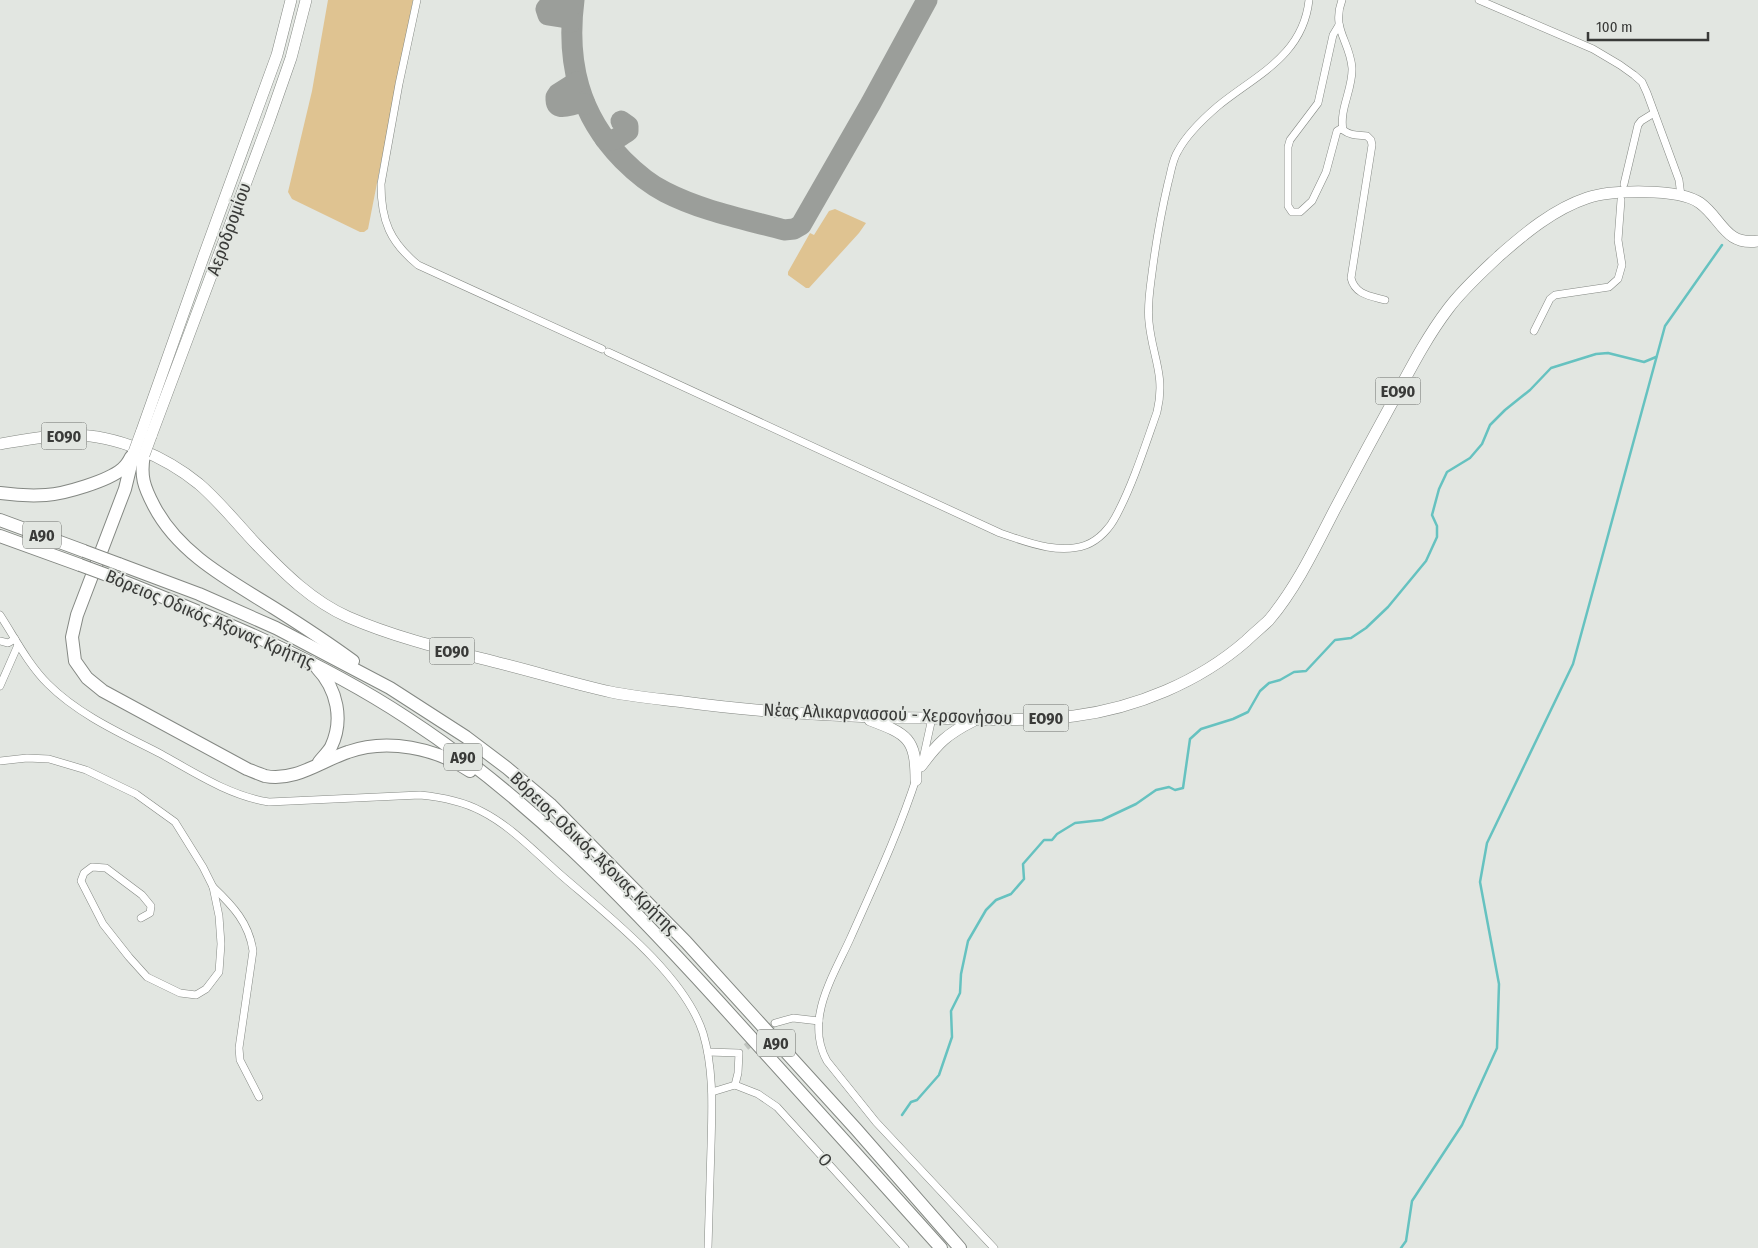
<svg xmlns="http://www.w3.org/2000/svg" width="1758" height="1248" font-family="'Fira Sans Condensed',sans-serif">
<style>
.green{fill:#dfc391}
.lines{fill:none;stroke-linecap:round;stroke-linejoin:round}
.stream{stroke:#66c2c0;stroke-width:2.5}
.taxiway{stroke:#9b9e9a;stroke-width:21}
.street-tunnel{stroke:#c0c4bf;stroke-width:7;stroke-dasharray:7 3.5;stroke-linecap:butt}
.street-casing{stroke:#848883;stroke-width:8}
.primary-casing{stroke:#848883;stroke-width:12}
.highway-casing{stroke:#848883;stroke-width:14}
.street{stroke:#fff;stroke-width:7}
.primary{stroke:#fff;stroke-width:11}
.highway{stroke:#fff;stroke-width:12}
.primary-bridge-casing{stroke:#848883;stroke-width:12;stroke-linecap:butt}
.highway-bridge-casing{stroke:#848883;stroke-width:14;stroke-linecap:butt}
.primary-bridge{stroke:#fff;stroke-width:11}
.highway-bridge{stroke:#fff;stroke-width:12}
.labels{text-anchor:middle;stroke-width:4;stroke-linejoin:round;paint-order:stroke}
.shield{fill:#e2e6e1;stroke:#6c6e6b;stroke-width:1}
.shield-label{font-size:16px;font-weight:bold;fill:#393a38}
.street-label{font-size:18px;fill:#393a38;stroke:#e2e6e1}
</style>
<rect width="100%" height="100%" fill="#e2e6e1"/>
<g class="green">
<polygon points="328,0 413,0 368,229 364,232 360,232 292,199 288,192 312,91"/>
<polygon points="835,209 866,223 859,233 809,288 806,288 788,275 788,272 810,233 814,235 829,211"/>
</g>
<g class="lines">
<g class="stream">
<polyline points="902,1115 911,1102 917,1100 939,1075 952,1037 951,1011 960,993 961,974 968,941 986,910 996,900 1011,894 1024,879 1023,864 1044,840 1052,840 1057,834 1075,823 1102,820 1136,804 1156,790 1169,787 1175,790 1183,788 1190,739 1201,729 1233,719 1248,712 1260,691 1269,683 1280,680 1294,672 1306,671 1335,640 1351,638 1366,628 1388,607 1426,561 1437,537 1437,526 1432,515 1439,489 1447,472 1470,458 1482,444 1490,425 1505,410 1530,390 1551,368 1596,354 1608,353 1644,362 1656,357"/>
<polyline points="1401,1248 1406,1241 1412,1201 1462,1125 1497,1048 1499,984 1480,882 1487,843 1573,664 1665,326 1722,245"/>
</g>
<g class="taxiway">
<path d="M574 0C566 62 579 115 623 160 636 173 649 184 665 192 702 211 744 219 784 230L794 229 801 225 871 103 927 0"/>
<polyline points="571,22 567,18 548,15 546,9 551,3 569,6 573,4"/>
<path d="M577 82 558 94 556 97C555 116 575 100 585 104"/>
<path d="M605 139C614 143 620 136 628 131V126L621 121"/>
</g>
<polyline class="street-tunnel" points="746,1047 775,1023"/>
<defs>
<g id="street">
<path d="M417 0 399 84 381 184C381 221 390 242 418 265L602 349"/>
<path d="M1342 0C1331 29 1350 41 1352 68 1353 89 1339 109 1343 130 1351 136 1358 135 1367 136L1371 140 1372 145 1351 278C1355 295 1371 296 1385 300"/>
<polyline points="1479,0 1593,49 1620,65 1634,75 1642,82 1647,93 1679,180 1681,196"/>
<polyline points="1339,25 1333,35 1318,103 1290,140 1288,147 1288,206 1292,212 1300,212 1312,201 1326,172 1337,131 1342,128"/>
<polyline points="1624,184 1638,125 1641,121 1654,113"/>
<polyline points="1534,331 1550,299 1555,295 1609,287 1618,279 1622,265 1618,240 1621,200"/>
<path d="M608 352 1000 533C1027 542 1058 555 1086 545 1099 540 1110 528 1116 516 1133 484 1145 446 1157 412 1166 375 1152 356 1149 322 1147 306 1150 289 1152 273 1156 242 1161 213 1168 183 1171 173 1172 160 1178 151 1187 134 1204 118 1218 106 1256 75 1303 56 1309 0"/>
<path d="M0 615C15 638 28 664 48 684 79 715 122 734 161 754 195 773 230 796 269 802L420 795C441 797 462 801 481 811 511 826 536 853 561 875 607 915 684 974 703 1033 714 1070 712 1108 711 1146 710 1180 709 1214 708 1248"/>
<polyline points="0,641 8,643 15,639"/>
<polyline points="0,686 18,645"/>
<polyline points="923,759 932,718"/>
<polyline points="0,761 27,758 49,759 86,770 136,794 175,822 203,867 213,887 219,916 221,944 219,972 206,989 196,995 180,993 147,977 129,957 103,924 81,881 84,873 92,867 106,868 142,895 151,906 150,913 141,918"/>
<path d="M917 776C899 832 874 885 850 939 840 961 824 989 820 1013 817 1029 819 1047 827 1061L876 1122 994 1248"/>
<path d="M213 887C233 906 249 923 253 951L239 1048 240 1060 259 1097"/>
<polyline points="775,1023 793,1018 819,1021"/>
<polyline points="708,1052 739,1053 738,1073 735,1085"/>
<polyline points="735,1085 758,1094 777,1107 905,1248"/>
<polyline points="712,1092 735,1085"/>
</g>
<g id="primary">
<polyline points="141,433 203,258 277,55 291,0"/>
<polyline points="151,436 269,121 291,58 306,0"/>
<path d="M0 444C24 440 49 435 73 435 117 435 166 457 199 484 220 502 238 525 257 545 284 573 312 601 348 617 396 638 448 650 499 663 536 672 574 684 611 692 635 697 660 699 684 702 765 713 846 717 927 718 975 719 1026 722 1074 716 1136 708 1199 682 1246 641 1253 634 1262 627 1269 620 1296 588 1315 548 1334 511 1355 471 1377 430 1399 390 1414 362 1429 334 1448 309 1463 289 1481 273 1499 256 1525 233 1554 209 1587 198 1611 190 1679 188 1700 203 1722 219 1725 246 1758 241"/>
<path d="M870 720C907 734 916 738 916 780"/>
<path d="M921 766C938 743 947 734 973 721"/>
</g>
<g id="highway">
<path d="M134 452 125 489 77 615 72 637 75 661 87 678 103 691 247 769C252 771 259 774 265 776 295 782 321 761 348 752 387 738 436 748 470 771"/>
<path d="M144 455C140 476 144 487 154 506 179 554 229 580 274 608 301 625 327 642 353 661"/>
<path d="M0 493C15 495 31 496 46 495 64 494 108 481 122 469 126 466 129 461 131 457"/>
<polyline points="0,520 84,551"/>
<polyline points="0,536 80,565"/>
<polyline points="119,564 199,594 276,628 390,688 466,737 507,768 550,804 686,942 856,1129 960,1248"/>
<path d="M115 578C216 618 316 658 407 718 527 796 624 898 719 1002 794 1084 867 1166 941 1248"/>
<path d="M317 668C337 689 344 720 331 747 328 752 323 757 319 762"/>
</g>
</defs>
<use href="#street" class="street-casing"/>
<use href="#primary" class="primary-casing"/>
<use href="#highway" class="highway-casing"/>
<use href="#street" class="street"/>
<use href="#primary" class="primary"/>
<use href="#highway" class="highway"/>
<defs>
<g id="primary-bridge">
<polyline points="134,452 141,433"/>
<polyline points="144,455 151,436"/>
</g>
<g id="highway-bridge">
<polyline points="84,551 119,564"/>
<polyline points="80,565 115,578"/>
</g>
</defs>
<use href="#primary-bridge" class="primary-bridge-casing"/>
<use href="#highway-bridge" class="highway-bridge-casing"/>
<use href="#primary-bridge" class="primary-bridge"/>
<use href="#highway-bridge" class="highway-bridge"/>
</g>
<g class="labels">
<g class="shield">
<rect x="1375.5" y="377.5" width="45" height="27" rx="4"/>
<rect x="41.5" y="422.5" width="45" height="27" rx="4"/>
<rect x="23" y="521.5" width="38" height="27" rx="4"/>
<rect x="429.5" y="637.5" width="45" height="27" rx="4"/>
<rect x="1023.5" y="704.5" width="45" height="27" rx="4"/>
<rect x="444" y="743.5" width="38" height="27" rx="4"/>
<rect x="757" y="1029.5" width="38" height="27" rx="4"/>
</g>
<g class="shield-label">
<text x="1398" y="397">ΕΟ90</text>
<text x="64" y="442">ΕΟ90</text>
<text x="42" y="541">Α90</text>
<text x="452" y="657">ΕΟ90</text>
<text x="1046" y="724">ΕΟ90</text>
<text x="463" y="763">Α90</text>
<text x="776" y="1049">Α90</text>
</g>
<g class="street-label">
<text transform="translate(229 229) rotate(-70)" y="6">Αεροδρομίου</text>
<text transform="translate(210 619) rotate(23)" y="6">Βόρειος Οδικός Άξονας Κρήτης</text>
<text transform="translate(888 714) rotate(2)" y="6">Νέας Αλικαρνασσού - Χερσονήσου</text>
<text transform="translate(594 853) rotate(44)" y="6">Βόρειος Οδικός Άξονας Κρήτης</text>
<text transform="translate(825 1160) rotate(48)" y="6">Ο</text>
</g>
</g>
<path d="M1588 32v8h120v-8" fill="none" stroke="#393a38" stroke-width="2.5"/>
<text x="1596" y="32" font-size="15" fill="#393a38" stroke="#e2e6e1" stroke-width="4" paint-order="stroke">100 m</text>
</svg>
